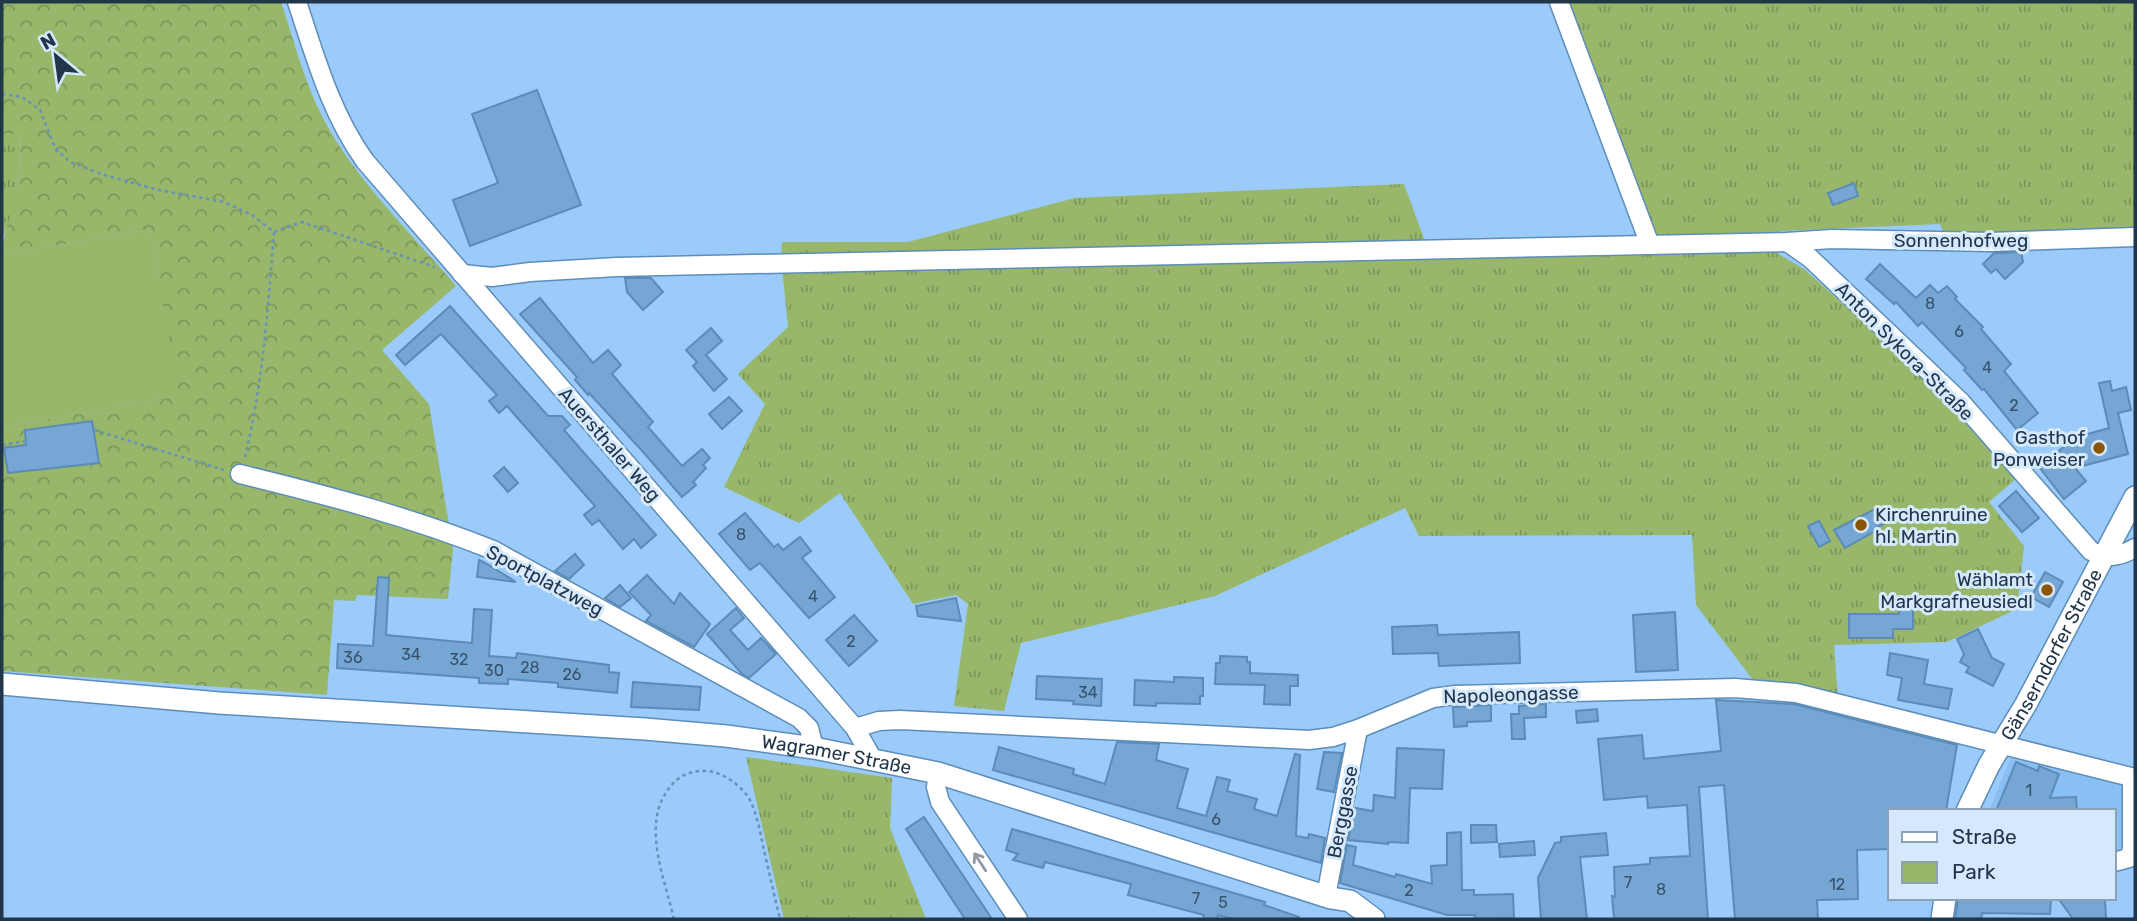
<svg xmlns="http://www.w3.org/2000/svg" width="2137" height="921" font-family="Rubik,sans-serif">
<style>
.built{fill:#89bff3}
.grass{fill:url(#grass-tufts)}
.forest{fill:url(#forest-crowns)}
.park{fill:#98b76b}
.building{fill:#76a6d3;stroke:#5b8bb6;stroke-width:2}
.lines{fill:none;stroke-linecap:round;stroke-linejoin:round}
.minor-casing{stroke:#5d8db8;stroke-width:21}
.major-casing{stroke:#5d8db8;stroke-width:24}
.path{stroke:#6b91b5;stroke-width:2.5;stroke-dasharray:3.5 3.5;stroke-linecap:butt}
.minor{stroke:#fff;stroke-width:18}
.major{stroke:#fff;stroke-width:21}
.oneway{stroke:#909aa4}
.poi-dot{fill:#8b5505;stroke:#d5e9fc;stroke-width:2.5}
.labels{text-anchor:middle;stroke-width:6;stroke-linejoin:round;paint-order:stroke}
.number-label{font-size:16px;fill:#37526c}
.street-label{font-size:19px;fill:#223649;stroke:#d5e9fc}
.poi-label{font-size:19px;fill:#223649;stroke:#d5e9fc;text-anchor:end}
</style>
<defs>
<pattern id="grass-tufts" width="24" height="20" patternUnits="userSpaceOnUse" patternTransform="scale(1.75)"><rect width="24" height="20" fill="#98b76b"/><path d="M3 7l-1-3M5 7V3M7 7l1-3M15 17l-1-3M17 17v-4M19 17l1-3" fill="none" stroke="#7c965a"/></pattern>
<pattern id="forest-crowns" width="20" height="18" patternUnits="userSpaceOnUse" patternTransform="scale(1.75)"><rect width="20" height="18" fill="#98b76b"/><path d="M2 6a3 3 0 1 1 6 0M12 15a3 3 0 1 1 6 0" fill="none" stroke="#7c965a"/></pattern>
</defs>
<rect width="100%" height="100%" fill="#9acbfa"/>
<polygon class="built" points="2011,757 2121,782 2124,786 2125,846 2123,852 2114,855 2114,811 1989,811"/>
<g class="grass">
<polygon points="1569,2 2135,2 2135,231 2076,234 1944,234 1940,224 1780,231 1777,253 1804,269 1924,376 1954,406 2017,478 1989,502 2024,546 2017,609 1947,642 1834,645 1838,697 1797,687 1753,680 1696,605 1692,535 1419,536 1405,508 1215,596 1021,643 1004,711 954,706 968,604 956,595 913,604 840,493 799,523 724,487 765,404 738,374 788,327 781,258 782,242 908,242 1075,198 1404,184 1426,244 1652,234 1570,14"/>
<path d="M21 132C19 167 20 207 2 238V134Z"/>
<polygon points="746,757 892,778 890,828 926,919 784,919"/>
</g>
<path class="forest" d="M2 2H281C294 40 304 82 323 118 354 178 412 234 456 286L382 350 429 404 453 549 448 599 357 595 355 601 334 600 327 695 2 671V427L178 396 150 229 2 255C2 234 12 216 16 195 20 175 20 153 21 133L2 134Z"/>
<polygon class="park" points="150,229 179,396 2,427 2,255"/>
<g class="building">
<polygon points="537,90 581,205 470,246 453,200 498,183 472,114"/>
<polygon points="1854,183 1858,196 1833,205 1828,193"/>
<polygon points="2021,252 2023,262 2005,279 1996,269 1991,273 1983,264 1994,253"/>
<polygon points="1880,264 1916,298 1930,285 1938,293 1947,286 1957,297 1955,299 1983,327 1981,329 2011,364 2004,371 2038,413 2017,430 1984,389 1982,390 1964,370 1966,368 1922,322 1918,326 1896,302 1894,304 1866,279"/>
<polygon points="625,278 651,278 663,292 643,310 627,292"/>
<polygon points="540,298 593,363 608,350 621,365 612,374 653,422 648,427 682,466 702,449 710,458 703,465 706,468 693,482 696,485 682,497 644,453 589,393 588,395 575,380 577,377 520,314"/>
<polygon points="450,306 548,416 562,416 570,425 564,430 656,535 641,548 634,539 623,549 599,520 592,525 584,515 595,506 507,406 499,413 489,401 497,395 441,334 405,365 396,355"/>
<polygon points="711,328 722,341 706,355 727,379 714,391 693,366 697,362 686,350"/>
<polygon points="2110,381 2112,391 2126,387 2131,410 2118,413 2128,454 2075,468 2086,481 2064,499 2039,467 2071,441 2070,439 2109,428 2099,383"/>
<polygon points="729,397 742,411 722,429 709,414"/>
<polygon points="92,421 99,463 8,473 4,448 26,445 25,430"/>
<polygon points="504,467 518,483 508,492 494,476"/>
<polygon points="2016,491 2039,518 2022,532 1999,506"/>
<polygon points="1879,507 1887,522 1874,529 1875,531 1845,548 1834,530"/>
<polygon points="745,513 774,547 778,544 783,550 800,537 811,551 802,558 835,597 809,618 760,563 750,570 719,534"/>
<polygon points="1819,521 1830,541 1819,547 1808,526"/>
<polygon points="575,554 584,565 569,579 555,571"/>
<polygon points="479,560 487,564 516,582 477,577"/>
<polygon points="2045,572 2063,582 2049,607 2031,597"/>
<polygon points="647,575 674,604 680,593 710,624 694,647 646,621 651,615 629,592"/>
<polygon points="378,577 389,578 386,635 472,643 474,609 492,610 489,656 516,658 517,653 609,665 609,672 619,673 617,693 558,687 558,683 508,679 508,684 479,683 479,678 337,668 338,644 373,646"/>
<polygon points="620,585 631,598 620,607 605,598"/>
<polygon points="956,598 961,621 918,616 916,606"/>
<polygon points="1899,607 1913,607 1913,629 1893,629 1893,638 1849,638 1849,614 1899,614"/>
<polygon points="736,608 744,618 730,630 748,650 761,638 776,654 749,678 742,674 707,634"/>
<polygon points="1675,612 1678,670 1636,672 1633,615"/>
<polygon points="854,615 877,641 849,666 826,640"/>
<polygon points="1437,625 1438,635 1519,632 1520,663 1439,666 1438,653 1393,654 1392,627"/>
<polygon points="1978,629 1992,658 2004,664 1993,686 1966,672 1969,667 1960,662 1964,654 1957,639"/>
<polygon points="1890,653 1928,660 1924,684 1952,689 1948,709 1898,700 1902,678 1887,675"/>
<polygon points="1220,656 1247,657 1247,662 1250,662 1250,673 1298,675 1298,686 1290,686 1290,705 1264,704 1265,685 1215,684 1216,663 1220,663"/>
<polygon points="1037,676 1102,679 1101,706 1073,704 1074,701 1036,699"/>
<polygon points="1174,677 1203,678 1203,696 1200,696 1200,704 1156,703 1156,706 1134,705 1135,680 1174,682"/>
<polygon points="633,682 701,687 699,710 631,707"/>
<polygon points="1716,700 1794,704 1957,745 1946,811 1890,811 1890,849 1857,850 1858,899 1817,900 1818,919 1735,919 1724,785 1699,787 1708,919 1614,919 1612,896 1615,897 1614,867 1650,864 1650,858 1690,856 1687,805 1648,808 1647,796 1604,800 1598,739 1642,735 1644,759 1721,751"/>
<polygon points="1546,704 1546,717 1524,718 1525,739 1512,739 1511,714 1519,714 1519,706"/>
<polygon points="1491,705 1491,721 1467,722 1467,726 1454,727 1453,707"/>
<polygon points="1597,709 1598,721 1577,723 1576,711"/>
<polygon points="1117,742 1159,744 1156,760 1188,769 1177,808 1206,816 1217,777 1230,780 1227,791 1257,799 1254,809 1277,816 1295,754 1300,755 1296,836 1308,838 1309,834 1325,838 1321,863 993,770 999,747 1074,769 1073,774 1105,784"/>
<polygon points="1397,748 1444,750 1442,789 1410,788 1408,843 1388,842 1388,844 1348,840 1355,808 1373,811 1374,795 1395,798"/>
<polygon points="1324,752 1342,753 1334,792 1317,789"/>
<polygon points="2016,762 2038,771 2039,766 2059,774 2050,798 2076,797 2077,811 1996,811"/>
<polygon points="924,817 992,919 965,919 906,829"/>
<polygon points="1471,825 1496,825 1497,842 1471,843"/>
<polygon points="1012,829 1265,902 1264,905 1299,917 1298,919 1233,919 1218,915 1217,919 1203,919 1204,915 1128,895 1131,884 1045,862 1043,868 1013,860 1018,854 1006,850"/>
<polygon points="1461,832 1462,890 1474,890 1474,895 1513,894 1514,918 1474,919 1475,915 1447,915 1340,883 1347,845 1356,847 1353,865 1395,877 1396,874 1432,884 1431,866 1447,865 1447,833"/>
<polygon points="1606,833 1608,855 1580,857 1587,919 1541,919 1538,878 1555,843 1561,842 1561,837"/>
<polygon points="1534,841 1535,855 1500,857 1499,844"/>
<polygon points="1958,898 2051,898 2050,914 1982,913 1981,919 1955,919"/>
<polygon points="2058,898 2105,898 2106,919 2073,919"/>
</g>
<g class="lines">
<defs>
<g id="minor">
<path d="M297 2C315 56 331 114 365 161L855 728 872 758"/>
<polyline points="1559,2 1650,245"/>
<path d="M1787 242 1810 258 1960 401 2091 551C2107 559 2119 557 2135 548"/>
<polyline points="462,274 492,277 530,272 617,267 1787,242 1832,239 1990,242 2135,237"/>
<path d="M240 474C326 495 411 517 493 550L799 718 809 728 814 748"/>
<polyline points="855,728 879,721 900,720 1309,740 1333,737 1358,729 1433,698 1455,695 1735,688 1796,693 2135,778"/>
<polyline points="938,773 936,787 940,802 1018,919"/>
<polyline points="2114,862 2129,858 2132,849 2132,778"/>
<polyline points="1326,896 1358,729"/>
</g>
<g id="major">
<path id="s1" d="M2 684 219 703 645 729 726 736 814 748 938 773 1331 898 1350 901 1374 919"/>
<path id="s2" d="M1967 811 1989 765 2026 704 2135 497"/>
<polyline points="1942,919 1945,898"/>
</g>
</defs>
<use href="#minor" class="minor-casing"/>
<use href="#major" class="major-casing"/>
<g class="path">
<path d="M2 94 22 97 40 110 55 148 70 162 104 175 159 190 224 202 252 215 274 232C268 308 263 382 245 457"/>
<polyline points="274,232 302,222 435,267"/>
<polyline points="94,430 224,470"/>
<polyline points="2,445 26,441"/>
<path d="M674 919C665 880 642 827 667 791 677 776 690 770 707 771 723 772 742 786 750 800 757 815 760 831 763 846 769 871 774 895 780 919"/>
</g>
<use href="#minor" class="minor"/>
<use href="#major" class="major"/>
</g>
<defs><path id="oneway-shaft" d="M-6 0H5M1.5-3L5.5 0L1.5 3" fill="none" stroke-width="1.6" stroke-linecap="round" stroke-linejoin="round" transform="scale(1.75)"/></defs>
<use class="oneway" href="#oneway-shaft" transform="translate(980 862) rotate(-123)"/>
<g class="poi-dot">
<circle cx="2099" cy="448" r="7"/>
<circle cx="1861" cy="525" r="7"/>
<circle cx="2047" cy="590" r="7"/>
</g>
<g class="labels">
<g class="number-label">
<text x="1930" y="309">8</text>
<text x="1959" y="337">6</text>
<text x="1987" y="373">4</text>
<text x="2014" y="411">2</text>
<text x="741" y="540">8</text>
<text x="813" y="602">4</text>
<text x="851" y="647">2</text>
<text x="411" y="660">34</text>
<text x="353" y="663">36</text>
<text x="459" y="665">32</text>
<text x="530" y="673">28</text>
<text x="494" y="676">30</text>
<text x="572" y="680">26</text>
<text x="1088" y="698">34</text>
<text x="2029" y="796">1</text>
<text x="1216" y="825">6</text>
<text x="1628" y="888">7</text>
<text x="1837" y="890">12</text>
<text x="1661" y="895">8</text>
<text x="1409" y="896">2</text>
<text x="1196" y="904">7</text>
<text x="1223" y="908">5</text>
</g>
<g class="street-label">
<text x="1961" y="247">Sonnenhofweg</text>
<text transform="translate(1905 351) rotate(45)" y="7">Anton Sykora-Straße</text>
<text transform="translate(610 444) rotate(49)" y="7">Auersthaler Weg</text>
<text transform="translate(545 580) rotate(28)" y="7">Sportplatzweg</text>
<text dy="7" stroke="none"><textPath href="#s2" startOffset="178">Gänserndorfer Straße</textPath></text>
<text transform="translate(1511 694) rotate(-2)" y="7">Napoleongasse</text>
<text dy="7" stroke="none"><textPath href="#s1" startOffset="838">Wagramer Straße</textPath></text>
<text transform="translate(1342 812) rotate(-79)" y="7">Berggasse</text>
</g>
<g class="poi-label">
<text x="2085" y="444">Gasthof<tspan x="2085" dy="22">Ponweiser</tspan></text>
<text x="1875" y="521" text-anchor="start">Kirchenruine<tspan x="1875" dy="22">hl. Martin</tspan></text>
<text x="2033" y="586">Wählamt<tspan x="2033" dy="22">Markgrafneusiedl</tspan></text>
</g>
</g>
<rect width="2137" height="921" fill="none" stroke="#223649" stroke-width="7"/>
<rect x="1888" y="809" width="228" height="91" fill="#d5e9fc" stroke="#8da1b4" stroke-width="2"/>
<rect x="1902" y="832" width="35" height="10" fill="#ffffff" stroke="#8da1b4" stroke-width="2"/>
<text x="1952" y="844" font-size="21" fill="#223649">Straße</text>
<rect x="1902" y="862" width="35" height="21" fill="#98b76b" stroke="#8da1b4" stroke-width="2"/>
<text x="1952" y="879" font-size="21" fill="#223649">Park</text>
<g transform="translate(56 56) rotate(331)" stroke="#d5e9fc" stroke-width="5" paint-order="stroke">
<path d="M0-5L12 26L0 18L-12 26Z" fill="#223649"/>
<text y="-10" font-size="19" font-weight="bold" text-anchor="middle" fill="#223649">N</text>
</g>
</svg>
